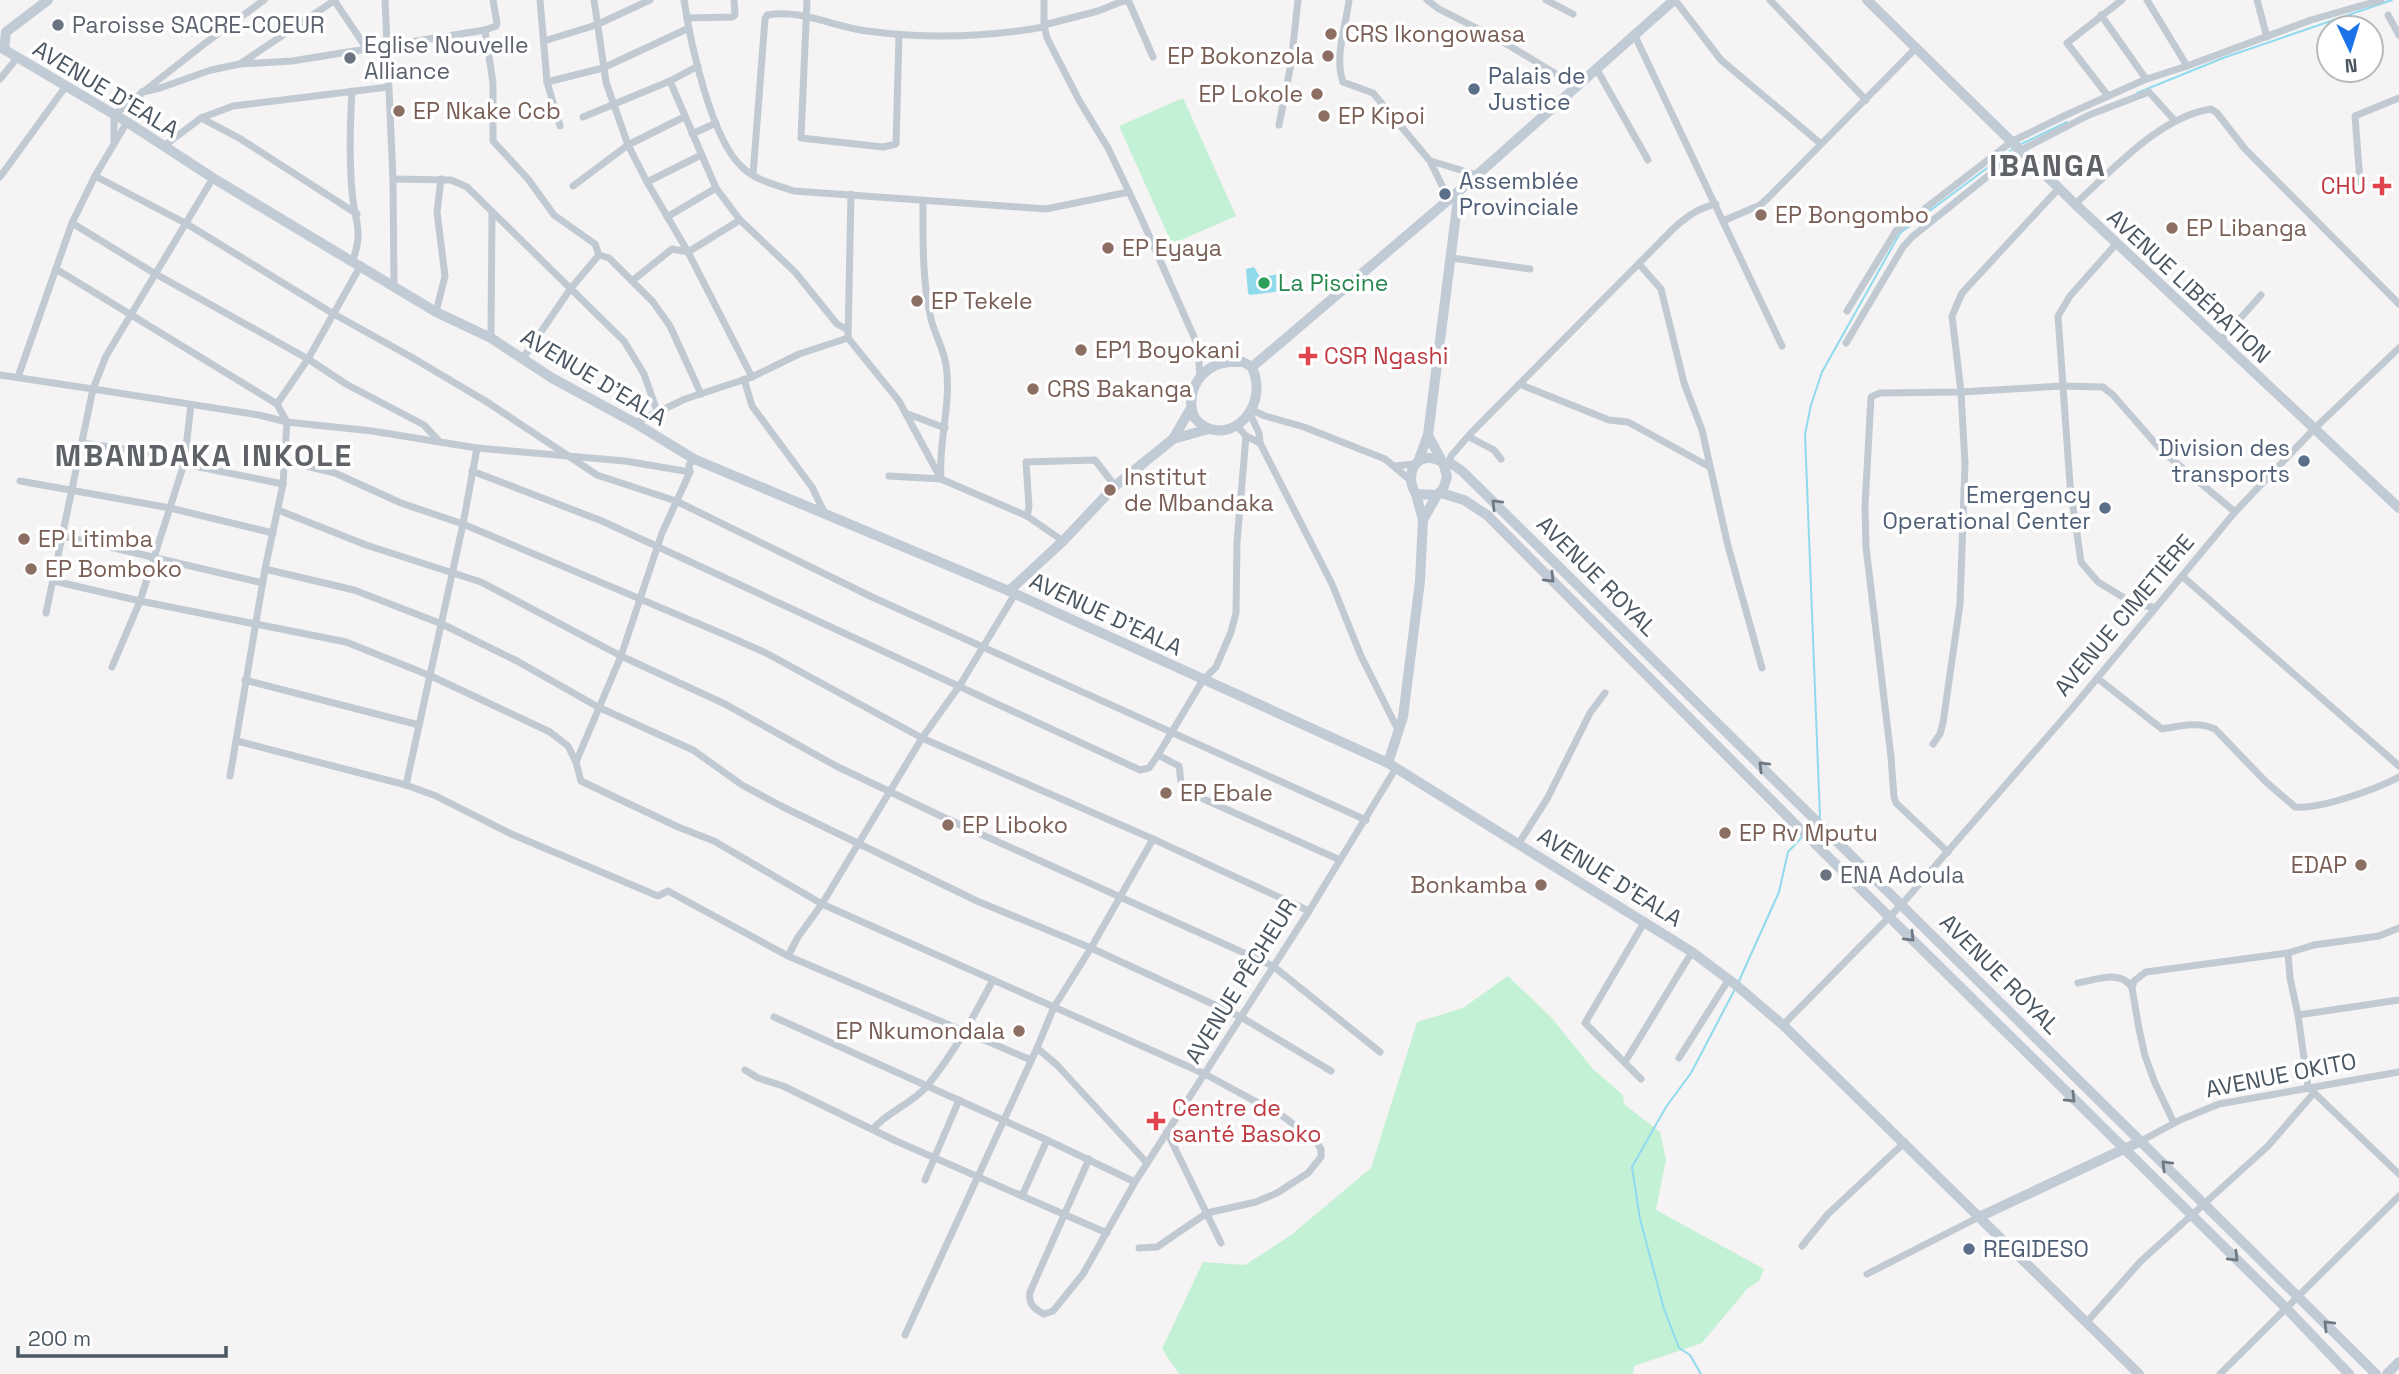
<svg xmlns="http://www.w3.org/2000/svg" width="2399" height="1374" font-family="'Space Grotesk',sans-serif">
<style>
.green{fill:#c3f1d5}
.water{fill:#90daee}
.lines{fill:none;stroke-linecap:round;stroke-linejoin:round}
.stream{stroke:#90daee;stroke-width:2}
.street{stroke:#c1cad2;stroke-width:7}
.secondary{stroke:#c1cbd6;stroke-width:10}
.oneway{stroke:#6e7984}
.worship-dot{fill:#6b7280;stroke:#fff;stroke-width:2.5}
.education-dot{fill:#8d6e63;stroke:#fff;stroke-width:2.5}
.service-dot{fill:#5c6f8a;stroke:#fff;stroke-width:2.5}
.health-dot{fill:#e0444e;stroke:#fff;stroke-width:2.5}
.leisure-dot{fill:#2e9e5b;stroke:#fff;stroke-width:2.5}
.labels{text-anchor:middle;stroke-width:7;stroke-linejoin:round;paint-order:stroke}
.worship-label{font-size:23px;fill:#5b616d;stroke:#fff;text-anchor:start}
.education-label{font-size:23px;fill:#785e54;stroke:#fff;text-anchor:start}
.service-label{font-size:23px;fill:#4e5e75;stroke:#fff;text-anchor:start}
.street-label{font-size:23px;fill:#4a5661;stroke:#fff}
.health-label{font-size:23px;fill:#be3a42;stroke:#fff;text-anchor:start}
.leisure-label{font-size:23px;fill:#27864d;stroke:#fff;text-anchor:start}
.district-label{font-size:30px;font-weight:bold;letter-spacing:2px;fill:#5f6368;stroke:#fff}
</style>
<rect width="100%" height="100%" fill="#f5f3f3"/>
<g class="green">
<polygon points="1183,98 1236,216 1172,244 1119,126"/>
<polygon points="1508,976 1550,1016 1593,1069 1623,1095 1624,1104 1660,1132 1666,1160 1656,1210 1764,1269 1759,1281 1747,1289 1702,1343 1634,1366 1633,1374 1179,1374 1162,1349 1203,1262 1245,1265 1291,1235 1371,1168 1417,1022 1463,1008"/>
</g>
<polygon class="water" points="1254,267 1260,277 1280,274 1281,291 1250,295 1248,293 1246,269"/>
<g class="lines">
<g class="stream">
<polyline points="2137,93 2223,58 2392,0"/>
<polyline points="2019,145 2067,122"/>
<polyline points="1820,818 1805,434 1811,405 1822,372 1900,233 2014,148"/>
<polyline points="1739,981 1779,892 1788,852 1802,837"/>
<polyline points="1701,1374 1690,1355 1679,1348 1664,1309 1640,1219 1632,1167 1666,1107 1691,1073 1735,989"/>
</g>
<g class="street">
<polyline points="334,0 367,49"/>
<polyline points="385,0 393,179 394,287"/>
<polyline points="540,0 547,82 560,126"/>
<polyline points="594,0 606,82 628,145 647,182 688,252 752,377"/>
<path d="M684 0C690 41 711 138 741 166 754 180 776 185 794 191L1046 209 1129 192"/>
<polyline points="807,0 801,138 883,147 896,144 899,35"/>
<polyline points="1044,0 1044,25 1047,38 1080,102 1108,148 1139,213 1198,346 1200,378"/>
<path d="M1349 0C1346 26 1334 57 1343 82L1373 93 1430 161 1449 200"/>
<polyline points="1427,0 1439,9 1500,40 1576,86"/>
<polyline points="1546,0 1573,14"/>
<polyline points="1675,0 1721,60 1820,143"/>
<polyline points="1770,0 1866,100"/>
<polyline points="2147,0 2187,66"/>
<polyline points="2257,0 2267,37"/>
<polyline points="2101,15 2146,79"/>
<polyline points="2388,15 2399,35"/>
<polyline points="687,18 732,17 735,15 734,0"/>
<polyline points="1044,25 1098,11 1123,1 1129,2 1153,57"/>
<polyline points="485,30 493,83 493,141 528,179 554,215 595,244 599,255"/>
<polyline points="1634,34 1782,346"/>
<polyline points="544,41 596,25 650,0"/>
<polyline points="240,64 335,0"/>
<polyline points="1596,68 1648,160"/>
<polyline points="0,79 17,58"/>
<polyline points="670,81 716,188 740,220 795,272 837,324 848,330"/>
<polyline points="547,82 603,68 689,28"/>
<path d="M352 91C350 124 349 157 352 191 354 221 364 228 353 260"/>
<polyline points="142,92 160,88 211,70 240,64 292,61 485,30 496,26 497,23 493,0"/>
<polyline points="2108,96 2067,43 2122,0"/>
<polyline points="583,117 670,81 698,66"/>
<polyline points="201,118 239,138 357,214"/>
<polyline points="1279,125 1291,64 1298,0"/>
<polyline points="692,134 716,123"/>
<polyline points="114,144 114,115 204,44 264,0"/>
<polyline points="164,146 201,118 233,106 388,87"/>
<polyline points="1431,161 1477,175"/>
<path d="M753 175 765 19 767 15C802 9 834 27 867 31 926 39 986 37 1044 27"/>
<polyline points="95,176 187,224 332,313 413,358 487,402 597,475 676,501 872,597 1366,820"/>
<polyline points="0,177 66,86"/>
<polyline points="393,179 451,180 467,187 624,341 644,374 657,411"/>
<polyline points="647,182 701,155"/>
<polyline points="2360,182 2355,116 2399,98"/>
<polyline points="573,186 628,145 684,117"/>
<polyline points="851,194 848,338 899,401 941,479 1027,516 1063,541"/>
<path d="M2075 204C2113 170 2159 117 2211 109L2217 113 2245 149 2399 304"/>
<polyline points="667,217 716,188"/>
<polyline points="1723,221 1760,205 1768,198 1916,48"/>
<polyline points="72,223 154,273 308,359 346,384 424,425 438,440"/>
<polyline points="2117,243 2070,296 2058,316 2070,485 2081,562 2098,582 2136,605 2154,607"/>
<polyline points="1452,258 1530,269"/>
<polyline points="1639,264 1661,289 1684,383 1702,430 1728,546 1762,668"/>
<polyline points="56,269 277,404 287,422 283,484 265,569 230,776"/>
<polyline points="632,281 672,249 688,252 740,220"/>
<polyline points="1847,311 1896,231 2011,142 2066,115 2144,80 2187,66 2311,20 2381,0"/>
<polyline points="436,312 445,276 437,212 441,179"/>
<polyline points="491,338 492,212"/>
<polyline points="2220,341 2261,295"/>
<polyline points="1846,343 1903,247 1912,237 2019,151 2089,115 2149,92 2175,121"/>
<polyline points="1198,346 1223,362"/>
<polyline points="523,358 571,288 599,255 609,258 653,302 670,326 701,394"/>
<polyline points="0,375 93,389 106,356 213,178"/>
<polyline points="18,377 72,223 95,176 127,122"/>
<polyline points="744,379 752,406 812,487 825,514"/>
<polyline points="1519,384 1609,420 1628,422 1710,467"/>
<polyline points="277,404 308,359 361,265"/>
<polyline points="1252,410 1265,416 1304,427 1385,459 1410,480"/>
<polyline points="908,414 945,428"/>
<polyline points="1250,414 1259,433 1260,443 1332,584 1361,656 1398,730"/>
<polyline points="635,423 685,399 752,377 799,354 848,338"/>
<polyline points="1236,425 1246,436 1260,443"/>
<polyline points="1469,437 1494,450 1501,459"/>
<polyline points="83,443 157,454 184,464 283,484"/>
<polyline points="285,461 335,473 401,503 463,524 730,637 766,653 922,738 1153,839 1309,911"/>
<path d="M1449 462 1451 456 1471 433 1673 229C1686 217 1698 208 1716 204"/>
<polyline points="1395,466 1414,464"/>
<path d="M472 471 602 521 1140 770 1149 768 1158 755 1179 766C1181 776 1179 787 1188 792L1340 860"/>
<path d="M889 476 941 479C938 441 952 404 946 365 944 350 935 335 931 319 922 280 923 241 923 201"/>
<polyline points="20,481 170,508 273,533"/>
<polyline points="278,510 366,545 481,582 621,656 725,704 836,766 943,817 1273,966 1380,1052"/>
<polyline points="1027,516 1029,507 1026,462 1095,460 1115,486"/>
<polyline points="63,536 263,583"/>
<polyline points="265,569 354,590 442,624 517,661 598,707 693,750 742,785 781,806 977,901 1091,948 1241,1017 1331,1071"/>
<polyline points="2182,576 2399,766"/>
<polyline points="54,581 140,601 346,642 431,676 550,732 568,746 576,762 581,781 678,827 714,841 822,904 1205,1074 1284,1117 1317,1143 1321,1149 1321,1157 1308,1173 1277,1193 1256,1202 1207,1213 1157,1247 1139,1248"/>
<polyline points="46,613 93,389 259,415 287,422 372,431 477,448 625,461 690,472 689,465 694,459"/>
<polyline points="112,667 140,601 184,464 191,405"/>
<path d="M2097 678 2162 729C2179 726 2199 721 2215 729L2266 782 2295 807C2322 809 2376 789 2399 777"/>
<polyline points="245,680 419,725"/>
<polyline points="237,741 406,785 436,796 509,833 658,896 668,891 788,956 1031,1060"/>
<polyline points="1933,744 1940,734 1943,723 1960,604 1965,464 1961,392 1952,316 1962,293 2059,188"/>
<polyline points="1158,755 1203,680 1216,667 1231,632 1236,613 1237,542 1246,436"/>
<polyline points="576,762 621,656 662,533 690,472"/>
<polyline points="406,785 463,524 477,448"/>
<polyline points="1519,843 1547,799 1590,713 1605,693"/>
<polyline points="1948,852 1896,803 1894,797 1891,757 1866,547 1865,506 1871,397 1880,393 1961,392 2063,386 2103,387 2113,395 2162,451 2235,512"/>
<polyline points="2288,953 2290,978 2298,1015 2308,1087 2399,1174"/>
<polyline points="788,956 798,937 822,904 922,738 960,685 1015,594"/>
<path d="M2078 983C2095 980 2122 969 2132 988"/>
<polyline points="2298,1015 2399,1000"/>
<polyline points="774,1017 1047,1140 1135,1182"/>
<polyline points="1783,1025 1902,904 2075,705 2235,512 2313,430 2399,348"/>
<polyline points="1037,1048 1057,1065 1147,1163"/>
<polyline points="1679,1058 1729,979"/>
<polyline points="1625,1062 1692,952"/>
<polyline points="745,1070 758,1078 783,1086 896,1141 1107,1233"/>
<polyline points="1641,1079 1585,1023 1645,921"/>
<polyline points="2174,1123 2155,1083 2145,1056 2139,1029 2132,988 2134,981 2146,972 2288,953 2314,945 2379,936 2399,928"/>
<path d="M873 1129C888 1111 912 1104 927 1086 954 1053 974 1016 993 980"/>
<polyline points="1167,1132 1221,1243"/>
<polyline points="2141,1141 2180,1120 2219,1104 2399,1072"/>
<path d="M1089 1159 1030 1292C1028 1304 1034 1309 1044 1314L1053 1311 1083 1274 1135 1182 1309 911 1396 768"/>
<polyline points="925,1180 959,1100"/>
<polyline points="1022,1196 1047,1140"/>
<polyline points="1802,1246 1828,1214 1905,1142"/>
<polyline points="1867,1274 1979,1217"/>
<polyline points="2086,1323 2141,1261 2268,1146 2313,1094"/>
<polyline points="905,1335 1037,1048 1054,1007 1091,948 1153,839"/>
<polyline points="2220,1374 2399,1196"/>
</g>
<g class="secondary">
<polyline points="1867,0 2075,204 2399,508"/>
<polyline points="0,47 127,122 213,178 436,312 491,338 552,378 635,423 694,459 1009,591 1388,763 1692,952 1736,985 1783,1025 2139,1374"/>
<polyline points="4,49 6,32 48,0"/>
<path d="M1229 362H1243L1252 367C1272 413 1221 452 1194 417 1185 391 1201 365 1229 362Z"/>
<polyline points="1252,367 1459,191 1674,0"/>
<polyline points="1173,439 1209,429"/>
<polyline points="1419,459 1428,435 1459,191"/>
<polyline points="1444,465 1449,462 1462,471 2376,1374"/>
<polyline points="1441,493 1464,500 1487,515 1797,826 2287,1309 2349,1374"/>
<path d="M1437 495 1416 494C1403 474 1417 448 1442 462"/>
<polyline points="1423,520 1437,495 1443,489 1447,477 1444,465 1428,435"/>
<polyline points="1009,591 1063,541 1115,486 1173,439 1191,408"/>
<polyline points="1388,763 1403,717 1420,581 1423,520 1416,494"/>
<polyline points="1979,1217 2141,1141"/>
<polyline points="2387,1374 2399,1362"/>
</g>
</g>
<defs><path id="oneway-chevron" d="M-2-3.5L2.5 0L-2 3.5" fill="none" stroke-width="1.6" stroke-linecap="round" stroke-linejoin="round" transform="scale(1.75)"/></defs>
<g class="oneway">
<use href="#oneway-chevron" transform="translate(1496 504) rotate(-135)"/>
<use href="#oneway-chevron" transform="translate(1550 578) rotate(45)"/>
<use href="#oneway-chevron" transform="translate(1763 766) rotate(-135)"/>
<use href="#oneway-chevron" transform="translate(1910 937) rotate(45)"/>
<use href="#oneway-chevron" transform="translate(2071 1098) rotate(45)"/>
<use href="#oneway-chevron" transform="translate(2166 1165) rotate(-136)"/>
<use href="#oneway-chevron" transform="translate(2234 1257) rotate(45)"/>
<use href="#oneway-chevron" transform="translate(2328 1325) rotate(-135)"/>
</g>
<g class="worship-dot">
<circle cx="58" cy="25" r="7"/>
<circle cx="350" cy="58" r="7"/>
<circle cx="1826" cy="875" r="7"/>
</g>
<g class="education-dot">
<circle cx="1331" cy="34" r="7"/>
<circle cx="1328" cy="56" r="7"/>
<circle cx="1317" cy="94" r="7"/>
<circle cx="399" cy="111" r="7"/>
<circle cx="1324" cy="116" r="7"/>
<circle cx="1761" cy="215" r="7"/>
<circle cx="2172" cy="228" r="7"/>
<circle cx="1108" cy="248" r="7"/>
<circle cx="917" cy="301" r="7"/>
<circle cx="1081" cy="350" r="7"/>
<circle cx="1033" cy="389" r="7"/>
<circle cx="1110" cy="490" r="7"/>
<circle cx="24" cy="539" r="7"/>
<circle cx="31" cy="569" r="7"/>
<circle cx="1166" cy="793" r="7"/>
<circle cx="948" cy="825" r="7"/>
<circle cx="1725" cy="833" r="7"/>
<circle cx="2361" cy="865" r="7"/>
<circle cx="1541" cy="885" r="7"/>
<circle cx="1019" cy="1031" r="7"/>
</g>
<g class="service-dot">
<circle cx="1474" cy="89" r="7"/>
<circle cx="1445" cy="194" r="7"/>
<circle cx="2304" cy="461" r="7"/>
<circle cx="2105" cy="508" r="7"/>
<circle cx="1969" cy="1249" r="7"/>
</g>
<g class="health-dot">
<path d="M2378.5 175.5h7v7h7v7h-7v7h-7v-7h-7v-7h7z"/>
<path d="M1304.5 345.5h7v7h7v7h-7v7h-7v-7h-7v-7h7z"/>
<path d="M1152.5 1110.5h7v7h7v7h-7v7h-7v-7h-7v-7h7z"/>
</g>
<circle class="leisure-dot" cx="1264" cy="283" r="7"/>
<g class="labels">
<g class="worship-label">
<text x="72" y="33">Paroisse SACRE-COEUR</text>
<text x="364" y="53">Eglise Nouvelle<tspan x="364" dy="26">Alliance</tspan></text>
<text x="1840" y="883">ENA Adoula</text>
</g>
<g class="education-label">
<text x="1345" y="42">CRS Ikongowasa</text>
<text x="1314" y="64" text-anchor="end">EP Bokonzola</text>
<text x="1303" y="102" text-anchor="end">EP Lokole</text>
<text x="413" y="119">EP Nkake Ccb</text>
<text x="1338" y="124">EP Kipoi</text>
<text x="1775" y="223">EP Bongombo</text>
<text x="2186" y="236">EP Libanga</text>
<text x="1122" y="256">EP Eyaya</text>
<text x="931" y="309">EP Tekele</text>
<text x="1095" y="358">EP1 Boyokani</text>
<text x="1047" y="397">CRS Bakanga</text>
<text x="1124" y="485">Institut<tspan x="1124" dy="26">de Mbandaka</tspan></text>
<text x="38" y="547">EP Litimba</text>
<text x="45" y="577">EP Bomboko</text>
<text x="1180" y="801">EP Ebale</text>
<text x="962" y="833">EP Liboko</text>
<text x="1739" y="841">EP Rv Mputu</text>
<text x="2347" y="873" text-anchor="end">EDAP</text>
<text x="1527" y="893" text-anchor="end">Bonkamba</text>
<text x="1005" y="1039" text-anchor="end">EP Nkumondala</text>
</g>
<g class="service-label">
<text x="1488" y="84">Palais de<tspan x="1488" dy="26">Justice</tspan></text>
<text x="1459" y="189">Assemblée<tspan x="1459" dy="26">Provinciale</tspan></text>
<text x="2290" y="456" text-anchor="end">Division des<tspan x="2290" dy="26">transports</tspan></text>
<text x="2091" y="503" text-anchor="end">Emergency<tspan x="2091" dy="26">Operational Center</tspan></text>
<text x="1983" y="1257">REGIDESO</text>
</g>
<g class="street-label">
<text transform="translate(106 89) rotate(31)" y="8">AVENUE D'EALA</text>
<text transform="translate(2189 286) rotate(43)" y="8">AVENUE LIBÉRATION</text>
<text transform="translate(594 377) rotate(31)" y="8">AVENUE D'EALA</text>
<text transform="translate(1597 576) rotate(45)" y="8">AVENUE ROYAL</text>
<text transform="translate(1106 614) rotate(25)" y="8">AVENUE D'EALA</text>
<text transform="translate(2124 615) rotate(-50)" y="8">AVENUE CIMETIÈRE</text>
<text transform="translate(1610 877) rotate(32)" y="8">AVENUE D'EALA</text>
<text transform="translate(2000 974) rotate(45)" y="8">AVENUE ROYAL</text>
<text transform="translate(1241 981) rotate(-58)" y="8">AVENUE PÊCHEUR</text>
<text transform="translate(2281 1075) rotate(-11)" y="8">AVENUE OKITO</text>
</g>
<g class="health-label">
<text x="2366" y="194" text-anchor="end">CHU</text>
<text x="1324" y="364">CSR Ngashi</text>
<text x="1172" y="1116">Centre de<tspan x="1172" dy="26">santé Basoko</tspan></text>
</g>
<g class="leisure-label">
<text x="1278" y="291">La Piscine</text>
</g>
<g class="district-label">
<text x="2048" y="176">IBANGA</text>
<text x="204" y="466">MBANDAKA INKOLE</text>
</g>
</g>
<g transform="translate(2350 49) rotate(176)"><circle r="33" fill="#ffffff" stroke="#b7bbc0" stroke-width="2"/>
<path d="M0-5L12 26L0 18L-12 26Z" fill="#1a73e8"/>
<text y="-10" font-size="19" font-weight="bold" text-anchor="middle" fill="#4a5661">N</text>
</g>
<path d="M18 1346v10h208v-10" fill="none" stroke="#4a5661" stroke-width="3.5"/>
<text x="28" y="1346" font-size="21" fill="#4a5661" stroke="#ffffff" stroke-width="5" paint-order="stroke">200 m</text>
</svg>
